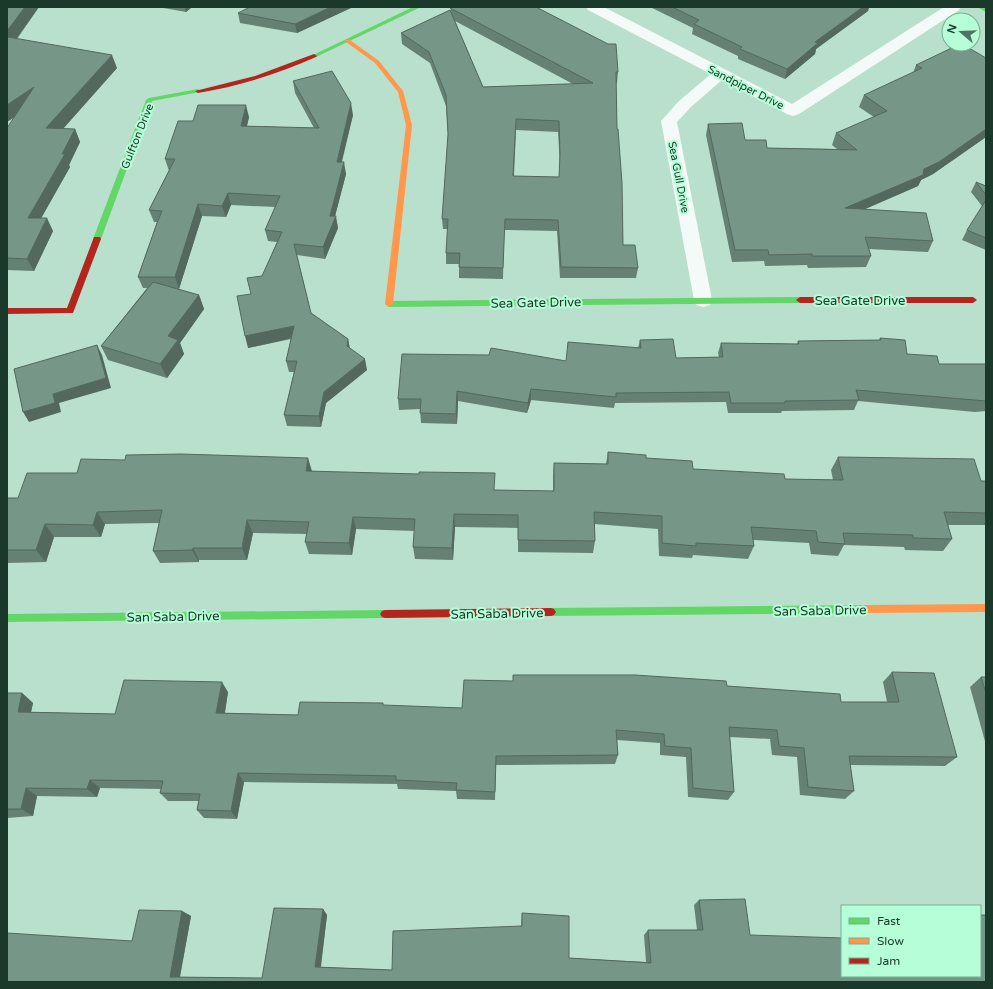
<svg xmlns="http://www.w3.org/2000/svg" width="993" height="989" font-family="'Varela Round',sans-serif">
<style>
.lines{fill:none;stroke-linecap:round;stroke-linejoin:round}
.street{fill:#f4faf7;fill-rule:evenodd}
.fast{fill:#63d668;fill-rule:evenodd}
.slow{fill:#ff974d;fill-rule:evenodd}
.jam{fill:#b3261e;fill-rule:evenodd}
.wall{fill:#658174;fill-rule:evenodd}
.shaded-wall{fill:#53695e}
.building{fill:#769687;stroke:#53695e;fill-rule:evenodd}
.labels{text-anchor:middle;stroke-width:4;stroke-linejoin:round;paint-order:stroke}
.far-street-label{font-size:11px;fill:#1b392b;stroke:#b5fed8}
.street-label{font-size:13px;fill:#1b392b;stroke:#b5fed8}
</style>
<rect width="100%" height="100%" fill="#b9e0cc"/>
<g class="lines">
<polygon class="street" points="586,7 604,7 792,104 944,7 961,7 959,10 799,114 793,116 787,114 722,80 691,107 677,122 712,300 710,305 703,307 696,305 694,300 661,121 679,101 711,74 588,10"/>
<g class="fast">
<polygon points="413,7 421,7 316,57 311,56"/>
<polygon points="977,7 986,8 986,12"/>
<polygon points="198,89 201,91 200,92 152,101 101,239 100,241 94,241 93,239 146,100 149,98"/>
<polygon points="800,297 804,300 800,303 389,307 385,304 389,301"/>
<polygon points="866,605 869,606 871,609 869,612 866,613 551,616 548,615 546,612 548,609 551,608"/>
<polygon points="385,610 388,611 390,614 388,617 385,618 7,622 7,614"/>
</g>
<g class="slow">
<polygon points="346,40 350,40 379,61 403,91 412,125 393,304 389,307 385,304 406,125 398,92 375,63 346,42"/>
<polygon points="986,604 986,612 866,613 863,612 861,609 863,606 866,605"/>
</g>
<g class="jam">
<path d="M314 54 317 56 316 57C278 74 239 86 198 93L195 91 255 76Z"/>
<polygon points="94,237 100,237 101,239 73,313 7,314 7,308 67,308"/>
<polygon points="800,297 973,297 977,300 973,303 800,303 796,300"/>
<polygon points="551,608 554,609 556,612 554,615 551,616 385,618 382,617 380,614 382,611 385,610"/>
</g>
</g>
<g class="wall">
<polygon points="7,7 39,7 17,39 117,68 63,129 75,129 80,142 69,165 70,167 41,218 53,231 34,271 7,270 7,128 15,117 7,122"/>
<polygon points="158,7 192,7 186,12"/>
<polygon points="353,7 297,33 240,23 238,13"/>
<polygon points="650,7 869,7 868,11 816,49 815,54 785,79 738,59 738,56 692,34 693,28"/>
<path d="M450 8 618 72 617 83H616L617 129 623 245 638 268 636 278H560L557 231 504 230 503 279 459 278V264H446V253L448 229H443L442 219 448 135 446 106 430 63 402 44 401 33 451 10ZM455 21 573 84 483 87ZM516 130 558 132 560 165 559 177 514 176Z"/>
<polygon points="986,58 986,137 933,174 921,180 918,186 865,209 933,241 928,252 869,249 871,256 866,267 808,268 807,265 765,266 764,261 732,262 706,135 708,124 745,140 767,148 837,149 832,145 836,133 874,117 859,107 864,95 913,73 916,65"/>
<polygon points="293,81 353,115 341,162 346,174 335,216 338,228 325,259 297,255 311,313 348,339 350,349 367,370 326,403 321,427 287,426 284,415 294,372 289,372 286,361 291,339 248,348 251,294 262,276 277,242 268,241 265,230 275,207 231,205 226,217 202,216 179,289 178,289 199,295 204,309 180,343 184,354 167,378 108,360 101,346 147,288 143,288 138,277 157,222 154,222 149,210 169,171 165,159 193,121 249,117 247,126 314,128 295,93"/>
<polygon points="976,182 986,186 986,250 962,240 967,230 982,206 971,192"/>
<polygon points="880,338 907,354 939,364 986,364 986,411 975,412 858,401 854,410 782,411 781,413 728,413 726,402 615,403 614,408 531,400 527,413 458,401 457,424 421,423 420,409 399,410 398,399 566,361 638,348 640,340 676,358 719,357 718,353 721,343 797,344 798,341 879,340"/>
<polygon points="608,452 646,458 693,469 785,479 833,480 831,470 838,457 981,481 986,481 986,525 948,525 952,539 943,551 905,550 904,547 844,545 838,556 811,554 809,543 753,540 754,546 748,559 693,555 692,558 659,556 658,529 595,524 595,541 593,553 518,552 518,528 455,527 453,560 415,559 413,547 415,531 356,529 352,555 309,554 305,542 307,534 253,533 247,560 199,560 199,562 160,563 153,551 159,523 105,524 101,537 54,537 46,562 7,563 7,498 18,498 77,473 312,471 495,490 553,491 553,476 554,463 606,464"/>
<polygon points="892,672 957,757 945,766 850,765 854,791 845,799 800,795 797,757 772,755 770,739 730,737 734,792 728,800 688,797 686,757 660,755 660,743 617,740 618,755 615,764 496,765 495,800 457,799 456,791 398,789 397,784 244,782 237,819 204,818 197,810 199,801 168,801 160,793 161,789 100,788 97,797 37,796 33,816 7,818 7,693 22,693 33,703 31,712 115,714 228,692 225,713 298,715 383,706 462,708 513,681 513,675 727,686 841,702 887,702 883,682"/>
<polygon points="981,677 986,677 986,745 970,687"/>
<polygon points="699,900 750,935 842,976 986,982 7,982 132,941 182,911 191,916 180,977 262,978 323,909 327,915 321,967 392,970 521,926 522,913 569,958 646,962 644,935 648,930 697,930 694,905"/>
</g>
<g class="shaded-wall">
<polygon points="25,7 39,7 13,43 7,40 7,31"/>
<polygon points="185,7 192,7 186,12"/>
<polygon points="331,7 353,7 297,33 295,24"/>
<polygon points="863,7 869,7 868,11 816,49 815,54 785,79 787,69 815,42"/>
<polygon points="112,55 117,68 52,141 46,128"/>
<polygon points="34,87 40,99 7,122 7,105"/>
<polygon points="351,103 353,115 339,174 337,162"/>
<polygon points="246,105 249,117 244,137 241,126"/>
<polygon points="75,129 80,142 69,165 70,167 34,231 28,218 62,154"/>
<polygon points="986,129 986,137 933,174 921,180 918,186 840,220 845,208"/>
<polygon points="344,162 346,174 334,220 336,216 338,228 325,259 323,247 330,216"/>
<polygon points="228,193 231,205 226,217 222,206"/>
<polygon points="198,204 202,216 179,289 175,277"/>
<polygon points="47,218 53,231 34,271 27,259"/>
<polygon points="199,295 204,309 180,343 184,354 167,378 160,364 168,336"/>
<polygon points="294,326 297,337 248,348 245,336"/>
<polygon points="348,339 350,350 347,346"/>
<polygon points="97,345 102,355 111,388 59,403 61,412 29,422 23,412 53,394"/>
<polygon points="365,359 367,370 326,403 321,427 319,416 324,392"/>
<polygon points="531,389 531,400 527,413 528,403"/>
<polygon points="457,391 458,401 457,424 456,414"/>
<polygon points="308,458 312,471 310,484 306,471"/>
<polygon points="97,512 105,524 101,537 93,525"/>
<polygon points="454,514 455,527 453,560 452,548"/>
<polygon points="353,517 356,529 352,555 349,543"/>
<polygon points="247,520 253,533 247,560 242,548"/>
<polygon points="45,524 54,537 46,562 36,550"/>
<polygon points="193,548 199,560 199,562 192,550"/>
<polygon points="222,682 228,692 223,723 216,713"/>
<polygon points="22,693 33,703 29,721 18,712"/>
<polygon points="238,773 244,782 237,819 231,811"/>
<polygon points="90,780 100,788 97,797 87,789"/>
<polygon points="26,788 37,796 33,816 21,809"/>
<polygon points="323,909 327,915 320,971 315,967"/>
<polygon points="182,911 191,916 179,981 170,977"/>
</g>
<g class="building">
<polygon points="7,7 25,7 7,31"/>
<polygon points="250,7 331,7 295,24 238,13"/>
<path d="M453 7H536L608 44H616L618 72H616L617 129H618L622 183 623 245H635L638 268 561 267 558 220 505 219 503 268 459 267 460 253H446L448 219H442L448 134 446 95 429 52 401 33 450 10 483 87 593 83 450 8ZM516 119 559 121 560 154 559 177 513 176Z"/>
<polygon points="672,7 863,7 815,42 818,43 787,69 740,49 742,47 694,24 699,20"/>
<polygon points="7,35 9,35 8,37 112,55 46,128 75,129 62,154 65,154 28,218 47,218 27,259 7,258 7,128 34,87 7,105"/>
<polygon points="960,44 962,44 986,58 986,129 939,162 924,169 923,175 845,208 926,213 933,241 865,237 871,256 812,256 812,254 769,255 768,250 735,250 708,124 742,123 745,140 766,140 767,148 857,150 836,133 887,111 864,95 922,68 916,65"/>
<polygon points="332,71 351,103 337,162 344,162 330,216 336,216 323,247 294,244 311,313 348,339 347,346 365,359 324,392 319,416 284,415 297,361 286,361 294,326 245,336 237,296 251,294 247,278 262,276 282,232 265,230 280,196 228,193 222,206 198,204 175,277 138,277 157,223 162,211 149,210 175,159 165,159 178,121 193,121 198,105 246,105 241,126 319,128 293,81"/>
<polygon points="976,182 986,186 986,195"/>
<polygon points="986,200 986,238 967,230"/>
<polygon points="153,282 199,295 168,336 178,340 160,364 101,346"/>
<polygon points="880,338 905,340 907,354 937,356 939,364 986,364 986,401 856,390 859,400 785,401 785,403 731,403 729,392 616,393 616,397 531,389 528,403 457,391 456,414 420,413 421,399 398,399 402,354 489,355 491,348 566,361 568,342 641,348 640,340 673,339 676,358 723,357 721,343 799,344 798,341 881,340"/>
<polygon points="97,345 106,378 53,394 55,403 23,412 14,369"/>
<polygon points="608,452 646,455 646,458 692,461 693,469 784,474 785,479 843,480 838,457 974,459 981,481 986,481 986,513 944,512 952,539 913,538 913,535 843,533 845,544 818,542 816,531 751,527 754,546 696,543 696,546 662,543 662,516 594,512 595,541 518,540 518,515 454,514 452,548 413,547 415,519 353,517 349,543 305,542 309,522 247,520 242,548 193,548 192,550 153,551 162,510 97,512 93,525 45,524 36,550 7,550 7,498 18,498 27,473 77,473 81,459 125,460 126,455 181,454 308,458 306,471 419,474 419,472 495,473 494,490 554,491 554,463 608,464"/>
<polygon points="892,672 934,673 957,757 849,756 854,791 808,787 804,748 779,746 777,730 729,727 734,792 693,788 691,748 665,746 664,734 616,730 618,755 496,756 495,792 456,790 457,783 396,780 396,776 238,773 231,811 197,810 200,794 160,793 163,781 90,780 87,789 26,788 21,809 7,809 7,693 22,693 18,712 115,714 124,680 222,682 216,713 298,715 300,702 383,703 383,705 462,708 464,680 513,681 513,675 635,675 726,681 727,686 840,694 841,702 899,702"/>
<polygon points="981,677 986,677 986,693"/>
<polygon points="745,899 750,935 842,938 842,976 980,976 980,915 986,915 986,982 7,982 7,933 132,941 139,910 182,911 170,977 262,978 274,908 323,909 315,967 392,970 393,931 522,926 522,913 569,916 569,958 651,963 648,930 703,930 699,900"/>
</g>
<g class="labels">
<g class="far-street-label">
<text transform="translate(746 87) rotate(27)" y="4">Sandpiper Drive</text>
<text transform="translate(137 136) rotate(-68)" y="4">Gulfton Drive</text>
<text transform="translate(679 177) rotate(79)" y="4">Sea Gull Drive</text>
</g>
<g class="street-label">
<text x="860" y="305">Sea Gate Drive</text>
<text transform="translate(536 302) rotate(-1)" y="5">Sea Gate Drive</text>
<text transform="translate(820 610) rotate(-1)" y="5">San Saba Drive</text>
<text transform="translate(497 613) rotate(-1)" y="5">San Saba Drive</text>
<text transform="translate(173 616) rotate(-1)" y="5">San Saba Drive</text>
</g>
</g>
<rect width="993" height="989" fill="none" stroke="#1b392b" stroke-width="16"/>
<rect x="841" y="905" width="140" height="72" fill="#b5fed8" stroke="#77af93"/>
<rect x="849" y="918" width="20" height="6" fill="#63d668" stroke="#77af93"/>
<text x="877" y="925" font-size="12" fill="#1b392b">Fast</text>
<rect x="849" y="938" width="20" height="6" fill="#ff974d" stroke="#77af93"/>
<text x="877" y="945" font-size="12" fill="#1b392b">Slow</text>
<rect x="849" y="958" width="20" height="6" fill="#b3261e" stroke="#77af93"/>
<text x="877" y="965" font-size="12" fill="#1b392b">Jam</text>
<g transform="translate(961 32) rotate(289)"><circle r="19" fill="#b5fed8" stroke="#77af93"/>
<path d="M0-3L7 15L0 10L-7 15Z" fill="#527363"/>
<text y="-6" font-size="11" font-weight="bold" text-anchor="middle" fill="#1b392b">N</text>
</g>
</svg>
